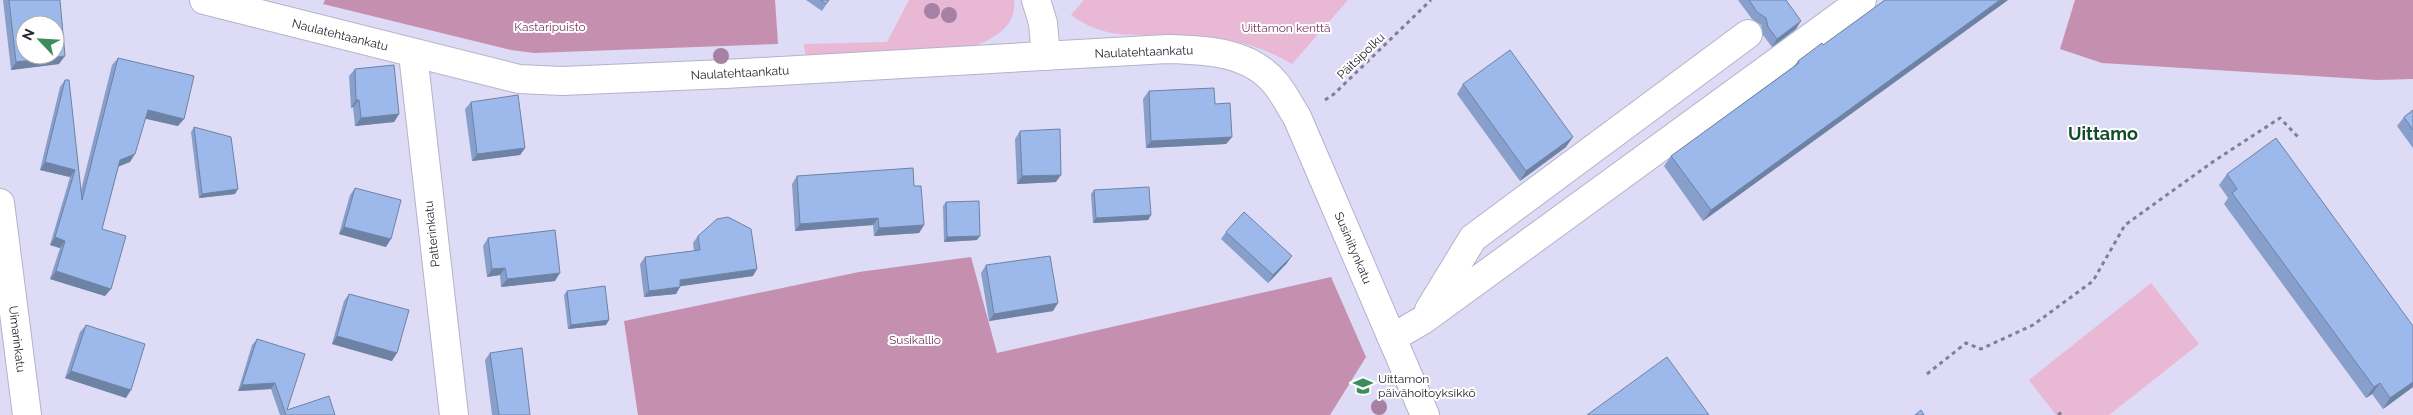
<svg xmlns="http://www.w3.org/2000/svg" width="2413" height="415" font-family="Raleway,sans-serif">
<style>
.green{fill:#e9b8d5}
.forest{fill:#c58faf}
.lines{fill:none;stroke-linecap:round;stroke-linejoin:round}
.minor-casing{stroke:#b4b3cb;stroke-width:30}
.path{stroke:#818092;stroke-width:3;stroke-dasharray:4 4;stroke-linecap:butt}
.minor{stroke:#fff;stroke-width:28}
.tree{fill:#a681a4}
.wall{fill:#879fca}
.shaded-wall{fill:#6e82a4}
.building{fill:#9db9eb;stroke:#6e82a4;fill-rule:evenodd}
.labels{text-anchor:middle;stroke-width:4;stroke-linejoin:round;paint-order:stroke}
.park-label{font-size:12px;fill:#793762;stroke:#fff}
.street-label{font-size:12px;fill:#26262f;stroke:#fff}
.poi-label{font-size:12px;fill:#26262f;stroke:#fff;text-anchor:start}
.district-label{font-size:18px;font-weight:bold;fill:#124c2c;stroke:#fff}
</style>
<rect width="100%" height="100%" fill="#dddbf5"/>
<g class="green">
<path d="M909 0H1014C1018 31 983 45 958 50L810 58 805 53 804 44 887 42Z"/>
<path d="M1084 0H1348L1292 64C1257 43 1219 36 1178 35 1136 34 1107 41 1071 15Z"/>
<polygon points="2151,283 2199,344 2109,415 2056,415 2029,380"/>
</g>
<g class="forest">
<polygon points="325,0 775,0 778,44 534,53 511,50 323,4"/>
<polygon points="2075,0 2413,0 2413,79 2377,80 2102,63 2060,49"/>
<polygon points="971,257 997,353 1331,277 1366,357 1330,415 638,415 624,321 859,272"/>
</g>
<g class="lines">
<defs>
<g id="minor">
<path d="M204 0 519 79 562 81 725 74 1167 49C1205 50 1250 51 1276 84 1284 94 1290 106 1297 117L1425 415"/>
<polyline points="1036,0 1043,23 1046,56"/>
<polyline points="413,54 454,415"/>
<polyline points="0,203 27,415"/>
<polyline points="1429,310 1473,238 1748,34"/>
<polyline points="1392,338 1423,320 1862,0"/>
</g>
</defs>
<use href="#minor" class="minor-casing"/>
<g class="path">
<polyline points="1325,100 1334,94 1431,0"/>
<polyline points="1927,374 1966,343 1981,349 2033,325 2093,281 2125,225 2214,161 2280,118 2299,138"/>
<polyline points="2058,415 2063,411"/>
</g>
<use href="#minor" class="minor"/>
</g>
<g class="tree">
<circle cx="932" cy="11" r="8"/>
<circle cx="949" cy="15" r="8"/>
<circle cx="721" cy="56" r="8"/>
<circle cx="1379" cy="407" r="8"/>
</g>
<g class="wall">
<polygon points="3,0 60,0 59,64 11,70"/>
<polygon points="806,0 829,0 822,11"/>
<polygon points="1738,0 1786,0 1796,29 1772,47 1763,35 1761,25 1752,19"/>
<polygon points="1885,0 2008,0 1703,221 1664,166 1671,156 1794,66 1798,61 1823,45"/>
<polygon points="118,58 178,126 145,118 130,162 118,166 102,229 105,296 50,279 60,248 50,245 70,177 40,170 60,87 65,80 81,190 112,65"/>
<polygon points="355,69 399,114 394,122 355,126 353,107 351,108 349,76"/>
<polygon points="1463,84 1566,147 1520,181 1457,94"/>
<polygon points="1149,91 1215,104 1232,137 1226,144 1146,148 1143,99"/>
<polygon points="471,102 525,148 520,155 472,161 465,109"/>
<polygon points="2413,110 2413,148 2397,126 2404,117"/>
<polygon points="194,127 235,194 199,198 191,132"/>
<polygon points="1020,131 1056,182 1017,184 1015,139"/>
<polygon points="2227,174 2413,387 2383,409 2372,394 2366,398 2224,204 2228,198 2219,185"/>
<polygon points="797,176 914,186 924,225 919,233 874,236 873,225 795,231 792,184"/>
<polygon points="355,188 386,247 339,234 350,195"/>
<polygon points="1094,190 1151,215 1148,220 1093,223 1091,194"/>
<polygon points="946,202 977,240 944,242 943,206"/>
<polygon points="1226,232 1287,263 1268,283 1221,239"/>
<polygon points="698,236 753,276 680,286 676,294 644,297 640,264 645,257 694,251 693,243"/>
<polygon points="488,238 555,281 501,287 500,275 487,277 483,246"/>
<polygon points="986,265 1053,311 989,321 981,273"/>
<polygon points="567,291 606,325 568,329 564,295"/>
<polygon points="349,294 392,361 332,344 344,301"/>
<polygon points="86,325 126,398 65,378 80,332"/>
<polygon points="257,339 287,410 335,415 280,415 271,389 238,391 252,345"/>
<polygon points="490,353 530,415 492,415 485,360"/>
</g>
<g class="shaded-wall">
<polygon points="2000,0 2008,0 1703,221 1711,210"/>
<polygon points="1801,21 1796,29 1772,47 1777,39"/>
<polygon points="65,56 59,64 11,70 16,62"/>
<polygon points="356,100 359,100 353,107 351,108"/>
<polygon points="148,110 184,119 178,126 142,118"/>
<polygon points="399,114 394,122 355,126 361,118"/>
<polygon points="1232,137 1226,144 1146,148 1151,141"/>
<polygon points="1573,137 1566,147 1520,181 1526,171"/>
<polygon points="525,148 520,155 472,161 477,154"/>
<polygon points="135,154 130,162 115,168 120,160"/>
<polygon points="45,162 75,170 70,177 40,170"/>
<polygon points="1061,175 1056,182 1017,184 1022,176"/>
<polygon points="238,189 235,194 199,198 202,194"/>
<polygon points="1151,215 1148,220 1093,223 1096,218"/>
<polygon points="878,218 873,225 795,231 800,224"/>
<polygon points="924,225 919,233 874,236 879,228"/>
<polygon points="344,227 391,239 386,247 339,234"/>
<polygon points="980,236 977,240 944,242 947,237"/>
<polygon points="55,237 65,241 60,248 50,245"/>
<polygon points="1292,256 1287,263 1268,283 1273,275"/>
<polygon points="505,268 500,275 487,277 492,269"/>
<polygon points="757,269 753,276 675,287 680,280"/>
<polygon points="56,271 111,289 105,296 50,279"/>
<polygon points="560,273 555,281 501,287 507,279"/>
<polygon points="680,287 676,294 644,297 649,291"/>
<polygon points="1058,303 1053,311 989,321 994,314"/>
<polygon points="609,320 606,325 568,329 571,325"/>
<polygon points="337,336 397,353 392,361 332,344"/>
<polygon points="71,371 131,390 126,398 65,378"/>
<polygon points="2413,382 2413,387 2383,409 2390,398"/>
<polygon points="275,383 271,389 238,391 242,385"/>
<polygon points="2380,383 2372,394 2366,398 2374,387"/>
</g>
<g class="building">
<path d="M9 0H60L65 56 16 62ZM25 25H55V55H25Z"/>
<polygon points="821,0 829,0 826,4"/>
<polygon points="1749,0 1786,0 1801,21 1777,39 1768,27 1766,18 1757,12"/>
<polygon points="1885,0 2000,0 1711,210 1671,156 1799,63 1798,61 1822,43 1823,45"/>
<polygon points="1510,50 1573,137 1526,171 1463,84"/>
<polygon points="118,58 194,76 184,119 148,110 135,154 120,160 102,229 126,236 111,289 56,271 65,241 55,237 75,170 45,162 65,80 69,80 82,200"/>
<polygon points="394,65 399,114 361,118 359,100 356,100 355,69"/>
<polygon points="1214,88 1215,104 1230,103 1232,137 1151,141 1149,91"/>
<polygon points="518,95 525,148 477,154 471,102"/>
<polygon points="2413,110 2413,130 2404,117"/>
<polygon points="194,127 231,137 238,189 202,194"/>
<polygon points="1060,129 1061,175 1022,176 1020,131"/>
<polygon points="2276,138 2413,326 2413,382 2390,398 2380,383 2374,387 2232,193 2237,189 2227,174"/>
<polygon points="913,168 914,186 921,186 924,225 879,228 878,218 800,224 797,176"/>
<polygon points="1149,187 1151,215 1096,218 1094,190"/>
<polygon points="355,188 401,200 391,239 344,227"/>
<polygon points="979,201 980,236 947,237 946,202"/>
<polygon points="1244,212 1292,256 1273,275 1226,232"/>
<polygon points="728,217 751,229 757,269 680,280 680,287 649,291 645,257 700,250 698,236 717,219"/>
<polygon points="555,230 560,273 507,279 505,268 492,269 488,238"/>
<polygon points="1050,256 1058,303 994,314 986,265"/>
<polygon points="605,286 609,320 571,325 567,291"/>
<polygon points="349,294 409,310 397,353 337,336"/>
<polygon points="86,325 145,344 131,390 71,371"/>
<polygon points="257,339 305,354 287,410 329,396 335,415 286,415 275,383 242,385"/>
<polygon points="522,348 530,415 499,415 490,353"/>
<polygon points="1667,357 1709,415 1587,415"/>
<polygon points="1921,410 1924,415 1915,415"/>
</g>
<defs>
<symbol id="school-bare" viewBox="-9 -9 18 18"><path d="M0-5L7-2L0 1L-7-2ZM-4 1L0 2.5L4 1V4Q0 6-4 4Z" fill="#3c8c5c" stroke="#fff" stroke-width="2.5" paint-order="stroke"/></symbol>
</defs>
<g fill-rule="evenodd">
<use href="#school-bare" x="1349" y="372" width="28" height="28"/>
</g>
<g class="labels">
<g class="park-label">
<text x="550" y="31">Kastaripuisto</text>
<text x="1286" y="32">Uittamon kenttä</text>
<text x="915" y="344">Susikallio</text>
</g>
<g class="street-label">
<text transform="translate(340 35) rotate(14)" y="4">Naulatehtaankatu</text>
<text transform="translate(1144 52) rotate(-2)" y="4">Naulatehtaankatu</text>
<text transform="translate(1361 56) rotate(-44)" y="4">Päitsipolku</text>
<text transform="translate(740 73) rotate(-3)" y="4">Naulatehtaankatu</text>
<text transform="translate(432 234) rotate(-96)" y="4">Patterinkatu</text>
<text transform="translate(1353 248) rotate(67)" y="4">Susiniitynkatu</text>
<text transform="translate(17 339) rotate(83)" y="4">Uimarinkatu</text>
</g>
<g class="poi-label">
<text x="1378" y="383">Uittamon<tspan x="1378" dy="14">päivähoitoyksikkö</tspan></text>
</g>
<g class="district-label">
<text x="2103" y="140">Uittamo</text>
</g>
</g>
<g transform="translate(40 40) rotate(295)"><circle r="24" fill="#ffffff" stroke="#a8a8ac"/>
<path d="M0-4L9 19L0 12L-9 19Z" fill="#3c8c5c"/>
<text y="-8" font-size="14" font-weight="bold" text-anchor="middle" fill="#26262f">N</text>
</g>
</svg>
